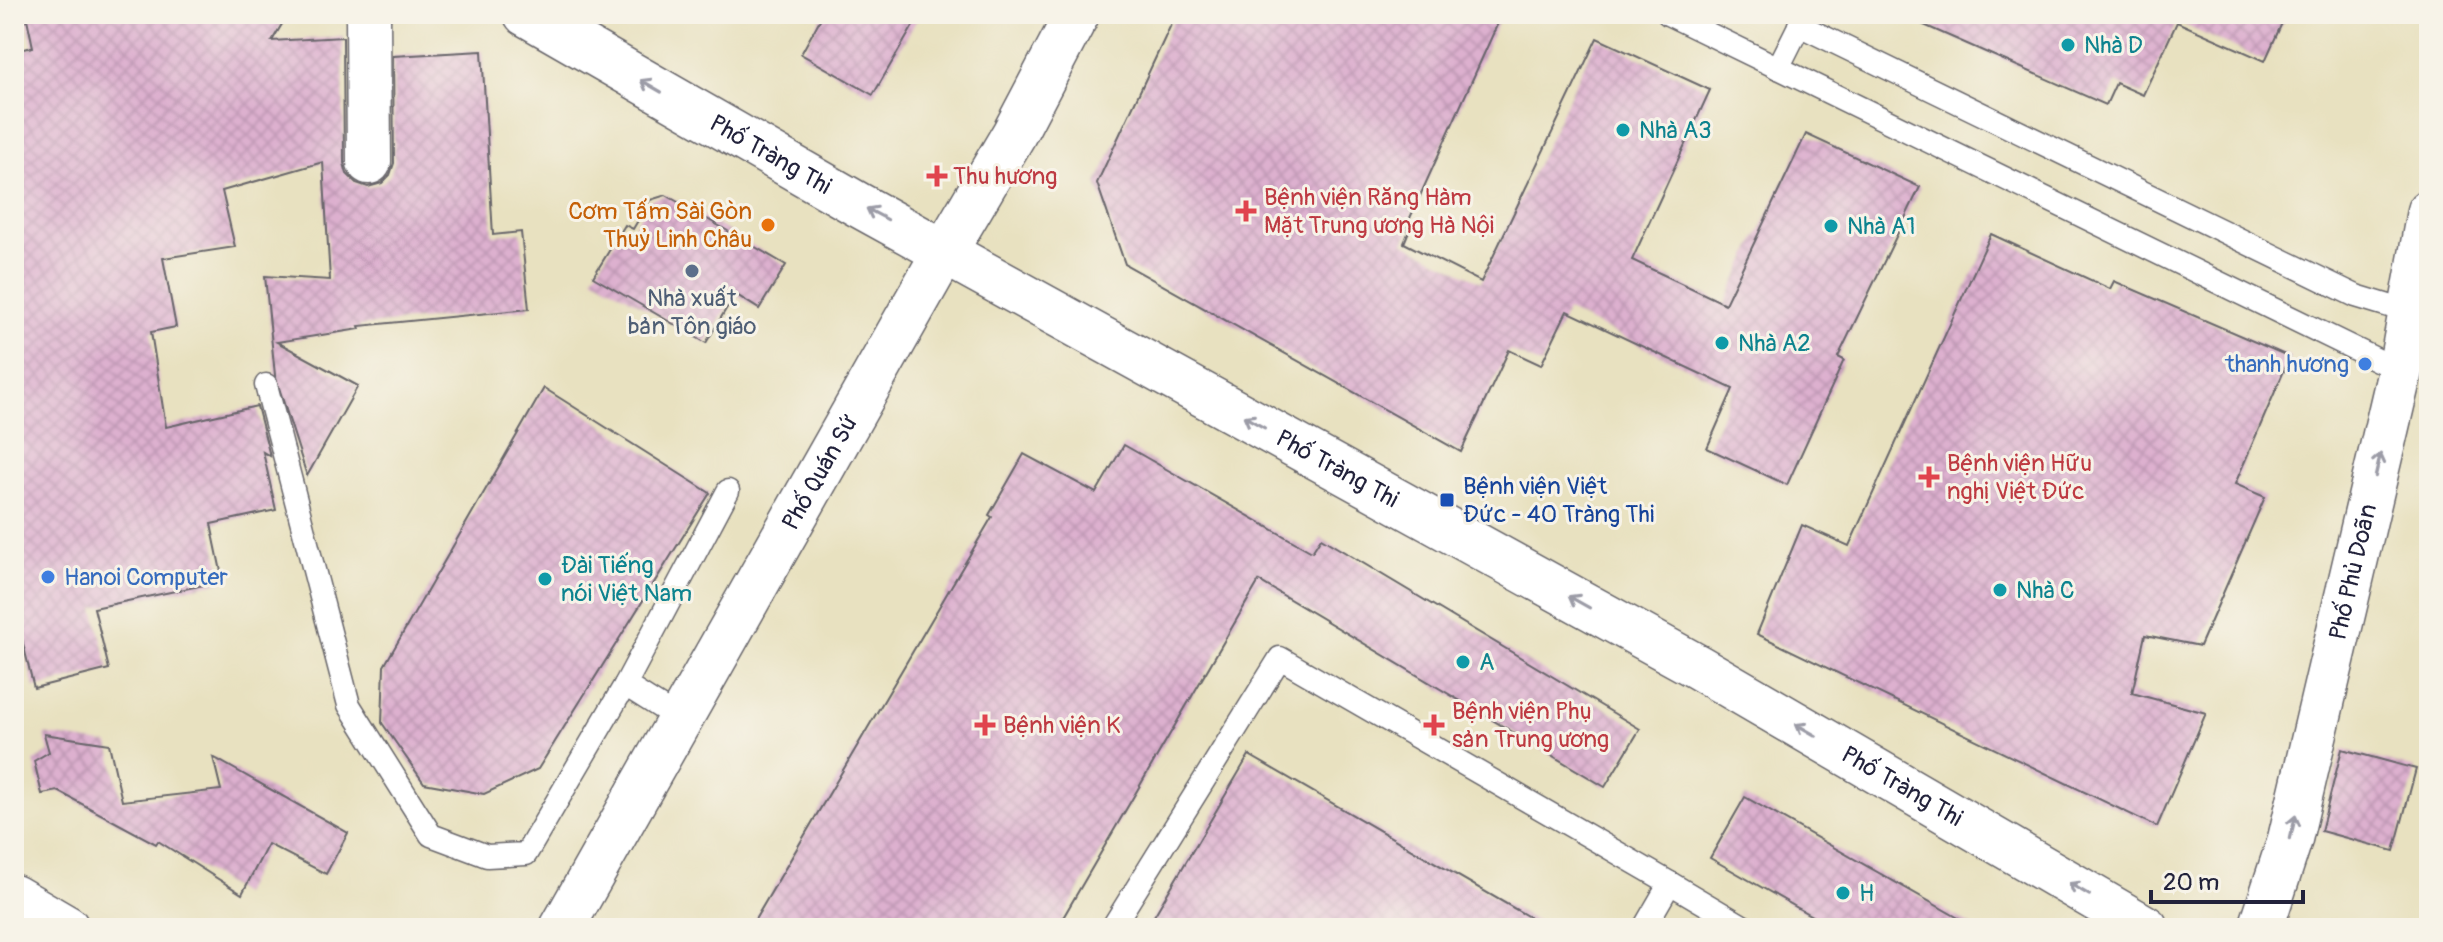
<svg xmlns="http://www.w3.org/2000/svg" width="2443" height="942" font-family="Pangolin,sans-serif">
<style>
.building{fill:url(#building-cross-hatch)}
.lines{fill:none;stroke-linecap:round;stroke-linejoin:round}
.service-casing{stroke:#67656a;stroke-width:25}
.minor-casing{stroke:#67656a;stroke-width:47}
.tertiary-casing{stroke:#67656a;stroke-width:47}
.secondary-casing{stroke:#67656a;stroke-width:47}
.service{stroke:#fff;stroke-width:22}
.minor{stroke:#fff;stroke-width:44}
.tertiary{stroke:#fff;stroke-width:44}
.secondary{stroke:#fff;stroke-width:44}
.oneway{stroke:#9c9ca7}
.culture-dot{fill:#0f9aa8;stroke:#f7f3e8;stroke-width:3}
.health-dot{fill:#e0444e;stroke:#f7f3e8;stroke-width:3}
.food-dot{fill:#e8710a;stroke:#f7f3e8;stroke-width:3}
.service-dot{fill:#5c6f8a;stroke:#f7f3e8;stroke-width:3}
.shop-dot{fill:#3f7fe0;stroke:#f7f3e8;stroke-width:3}
.transit-dot{fill:#1a4fb4;stroke:#f7f3e8;stroke-width:3}
.labels{text-anchor:middle;stroke-width:6;stroke-linejoin:round;paint-order:stroke}
.culture-label{font-size:24px;fill:#0d838f;stroke:#f7f3e8;text-anchor:start}
.street-label{font-size:24px;fill:#22223b;stroke:#f7f3e8}
.health-label{font-size:24px;fill:#be3a42;stroke:#f7f3e8;text-anchor:start}
.food-label{font-size:24px;fill:#c56008;stroke:#f7f3e8;text-anchor:end}
.service-label{font-size:24px;fill:#4e5e75;stroke:#f7f3e8}
.shop-label{font-size:24px;fill:#366cbe;stroke:#f7f3e8;text-anchor:end}
.transit-label{font-size:24px;fill:#164399;stroke:#f7f3e8;text-anchor:start}
</style>
<defs>
<pattern id="building-cross-hatch" width="8" height="8" patternUnits="userSpaceOnUse" patternTransform="scale(2)"><rect width="8" height="8" fill="#ddb0cf"/><path d="M0 0l8 8M0 8l8-8" fill="none" stroke="#bd97b3"/></pattern>
</defs>
<rect width="100%" height="100%" fill="#f7f3e8"/>
<filter id="ink" filterUnits="userSpaceOnUse"><feTurbulence type="fractalNoise" baseFrequency=".0125" numOctaves="2"/><feDisplacementMap in="SourceGraphic" scale="16" xChannelSelector="R" yChannelSelector="G"/><feConvolveMatrix kernelMatrix="1 2 1 2 8 2 1 2 1" color-interpolation-filters="sRGB"/></filter>
<filter id="wash" filterUnits="userSpaceOnUse"><feTurbulence type="fractalNoise" baseFrequency=".006" numOctaves="4" result="noise"/><feDisplacementMap in="SourceGraphic" scale="32" xChannelSelector="R" yChannelSelector="G"/><feGaussianBlur stdDeviation="1.8" result="paint"/><feColorMatrix in="noise" values="0 0 0 0 0 0 0 0 0 0 0 0 0 0 0 0 0 1.4 0 .05"/><feComposite in="paint" operator="in"/></filter>
<g filter="url(#wash)">
<rect width="100%" height="100%" fill="#e8e1c0"/>
<g id="blocks">
<g class="building">
<polygon points="26,14 288,14 272,41 343,37 344,163 347,174 356,183 368,187 382,183 390,175 394,163 393,56 482,51 493,235 521,232 529,309 359,326 360,329 277,342 358,386 307,476 275,375 265,276 330,280 323,162 222,191 235,247 163,258 176,327 151,332 166,427 257,406 270,456 263,452 276,510 211,524 223,581 94,608 109,669 34,688 14,607 14,183 26,181 14,132 14,51 33,47"/>
<polygon points="823,14 920,14 873,95 801,54"/>
<polygon points="1176,14 1502,14 1405,229 1409,231 1404,243 1481,282 1597,38 1710,90 1632,260 1725,304 1806,134 1920,187 1838,357 1844,360 1787,485 1707,448 1733,389 1567,311 1541,365 1509,350 1461,452 1125,264 1097,183"/>
<polygon points="1899,14 2286,14 2265,61 2177,22 2143,95 2116,83 2106,105"/>
<polygon points="666,195 786,265 759,309 735,294 706,343 593,277 625,225 633,229 650,200"/>
<polygon points="1991,234 2110,289 2114,281 2290,357 2235,484 2265,497 2200,646 2145,635 2132,693 2206,713 2157,827 1757,634 1802,525 1849,546"/>
<polygon points="544,388 710,493 538,769 484,794 424,783 382,723 384,666"/>
<polygon points="1124,445 1312,552 1321,538 1640,729 1605,787 1259,581 1057,928 750,928 992,517 989,515 1024,454 1096,493"/>
<polygon points="44,734 109,744 122,801 221,790 213,757 348,833 326,874 268,844 242,894 158,841 156,844 58,791 42,794 34,761 49,752"/>
<polygon points="2342,749 2416,769 2394,851 2321,831"/>
<polygon points="1249,755 1548,928 1147,928"/>
<polygon points="1745,797 1976,928 1833,928 1710,858"/>
</g>
</g>
</g>
<g filter="url(#ink)">
<use href="#blocks" fill-opacity="0" stroke="#67656a" stroke-width="2"/>
<g class="lines">
<defs>
<g id="service">
<polyline points="1668,14 2400,371"/>
<polyline points="1799,25 2356,296 2412,313"/>
<polyline points="1778,68 1805,14"/>
<polyline points="266,385 349,705 431,835 487,856 526,854 625,685 682,721"/>
<polyline points="625,685 728,491"/>
<polyline points="1112,928 1280,658 1670,883"/>
<polyline points="1644,928 1670,883 1746,928"/>
</g>
<g id="minor">
<polyline points="368,14 369,162"/>
<polyline points="945,251 1014,134 1077,14"/>
<path id="s1" d="M2261 928 2290 839 2400 371 2429 211"/>
</g>
<g id="tertiary">
<path id="s2" d="M562 928 945 251"/>
</g>
<g id="secondary">
<path id="s3" d="M526 14 857 204 1698 667 2146 928"/>
<polyline points="14,897 67,928"/>
</g>
</defs>
<use href="#service" class="service-casing"/>
<use href="#minor" class="minor-casing"/>
<use href="#tertiary" class="tertiary-casing"/>
<use href="#secondary" class="secondary-casing"/>
<use href="#service" class="service"/>
<use href="#minor" class="minor"/>
<use href="#tertiary" class="tertiary"/>
<use href="#secondary" class="secondary"/>
</g>
<defs><path id="oneway-shaft" d="M-6 0H5M1.5-3L5.5 0L1.5 3" fill="none" stroke-width="1.6" stroke-linecap="round" stroke-linejoin="round" transform="scale(2)"/></defs>
<g class="oneway">
<use href="#oneway-shaft" transform="translate(651 86) rotate(-150)"/>
<use href="#oneway-shaft" transform="translate(877 214) rotate(-152)"/>
<use href="#oneway-shaft" transform="translate(1254 422) rotate(-151)"/>
<use href="#oneway-shaft" transform="translate(2378 465) rotate(-77)"/>
<use href="#oneway-shaft" transform="translate(1579 602) rotate(-151)"/>
<use href="#oneway-shaft" transform="translate(1806 730) rotate(-150)"/>
<use href="#oneway-shaft" transform="translate(2293 827) rotate(-77)"/>
<use href="#oneway-shaft" transform="translate(2079 889) rotate(-150)"/>
</g>
</g>
<g class="culture-dot">
<circle cx="2068" cy="45" r="8"/>
<circle cx="1623" cy="130" r="8"/>
<circle cx="1831" cy="226" r="8"/>
<circle cx="1722" cy="343" r="8"/>
<circle cx="545" cy="579" r="8"/>
<circle cx="2000" cy="590" r="8"/>
<circle cx="1463" cy="662" r="8"/>
<circle cx="1843" cy="893" r="8"/>
</g>
<g class="health-dot">
<path d="M933 164h8v8h8v8h-8v8h-8v-8h-8v-8h8z"/>
<path d="M1242 199h8v8h8v8h-8v8h-8v-8h-8v-8h8z"/>
<path d="M1925 465h8v8h8v8h-8v8h-8v-8h-8v-8h8z"/>
<path d="M981 713h8v8h8v8h-8v8h-8v-8h-8v-8h8z"/>
<path d="M1430 713h8v8h8v8h-8v8h-8v-8h-8v-8h8z"/>
</g>
<circle class="food-dot" cx="768" cy="225" r="8"/>
<circle class="service-dot" cx="692" cy="271" r="8"/>
<g class="shop-dot">
<circle cx="2365" cy="364" r="8"/>
<circle cx="48" cy="577" r="8"/>
</g>
<rect class="transit-dot" x="1439" y="492" width="16" height="16" rx="4"/>
<g class="labels">
<g class="culture-label">
<text x="2084" y="53">Nhà D</text>
<text x="1639" y="138">Nhà A3</text>
<text x="1847" y="234">Nhà A1</text>
<text x="1738" y="351">Nhà A2</text>
<text x="561" y="573">Đài Tiếng<tspan x="561" dy="28">nói Việt Nam</tspan></text>
<text x="2016" y="598">Nhà C</text>
<text x="1479" y="670">A</text>
<text x="1859" y="901">H</text>
</g>
<g class="street-label">
<text dy="8" stroke="none"><textPath href="#s3" startOffset="282">Phố Tràng Thi</textPath></text>
<text dy="8" stroke="none"><textPath href="#s3" startOffset="930">Phố Tràng Thi</textPath></text>
<text dy="8" stroke="none"><textPath href="#s2" startOffset="524">Phố Quán Sứ</textPath></text>
<text dy="8" stroke="none"><textPath href="#s1" startOffset="368">Phố Phủ Doãn</textPath></text>
<text dy="8" stroke="none"><textPath href="#s3" startOffset="1578">Phố Tràng Thi</textPath></text>
</g>
<g class="health-label">
<text x="953" y="184">Thu hương</text>
<text x="1264" y="205">Bệnh viện Răng Hàm<tspan x="1264" dy="28">Mặt Trung ương Hà Nội</tspan></text>
<text x="1947" y="471">Bệnh viện Hữu<tspan x="1947" dy="28">nghị Việt Đức</tspan></text>
<text x="1452" y="719">Bệnh viện Phụ<tspan x="1452" dy="28">sản Trung ương</tspan></text>
<text x="1003" y="733">Bệnh viện K</text>
</g>
<g class="food-label">
<text x="752" y="219">Cơm Tấm Sài Gòn<tspan x="752" dy="28">Thuỷ Linh Châu</tspan></text>
</g>
<g class="service-label">
<text x="692" y="306">Nhà xuất<tspan x="692" dy="28">bản Tôn giáo</tspan></text>
</g>
<g class="shop-label">
<text x="2349" y="372">thanh hương</text>
<text x="64" y="585" text-anchor="start">Hanoi Computer</text>
</g>
<g class="transit-label">
<text x="1463" y="494">Bệnh viện Việt<tspan x="1463" dy="28">Đức - 40 Tràng Thi</tspan></text>
</g>
</g>
<rect width="2443" height="942" fill="none" stroke="#f7f3e8" stroke-width="48"/>
<path d="M2151 890v12h152v-12" fill="none" stroke="#22223b" stroke-width="4"/>
<text x="2163" y="890" font-size="24" fill="#22223b" stroke="#f7f3e8" stroke-width="6" paint-order="stroke">20 m</text>
</svg>
